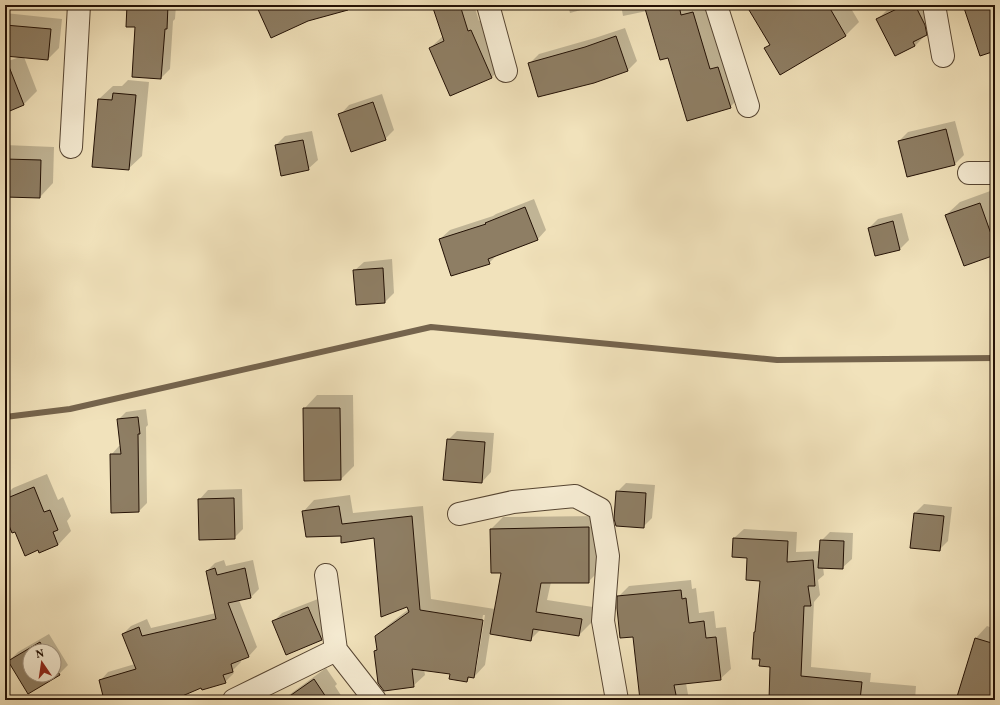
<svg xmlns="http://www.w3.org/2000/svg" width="1000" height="705" font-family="Vollkorn,serif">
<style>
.shadow{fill:#0003;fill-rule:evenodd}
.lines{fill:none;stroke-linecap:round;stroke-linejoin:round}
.stream{stroke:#75644d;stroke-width:6}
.building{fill:#8e7e64;stroke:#231105}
.minor-casing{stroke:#564532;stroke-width:24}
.minor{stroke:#f6ecd3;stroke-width:22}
</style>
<rect width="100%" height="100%" fill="#f1e2bb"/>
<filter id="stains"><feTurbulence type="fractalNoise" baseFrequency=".005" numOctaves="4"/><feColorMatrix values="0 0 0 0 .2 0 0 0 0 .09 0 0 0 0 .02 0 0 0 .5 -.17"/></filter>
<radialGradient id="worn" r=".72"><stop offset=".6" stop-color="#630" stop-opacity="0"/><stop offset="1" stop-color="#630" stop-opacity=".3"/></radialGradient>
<g class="shadow">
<polygon points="116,5 176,5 175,19 173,21 170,69 161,78 128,11 116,10"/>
<polygon points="433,5 474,5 479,21 483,19 503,66 492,77 450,95 430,48 443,36"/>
<polygon points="568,5 599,5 570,13"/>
<polygon points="621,5 705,5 721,59 729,57 741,96 730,107 668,57 647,11 623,16"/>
<polygon points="747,5 849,5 859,22 846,35 780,73 766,49 770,44"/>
<polygon points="897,5 928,5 935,25 915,46 896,55 878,19 887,10"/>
<polygon points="5,13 62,19 59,48 48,59 24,57 37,91 24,104 5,111 5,62 20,57 11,56 7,60 5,60"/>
<polygon points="625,28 637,61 628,70 593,81 530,63 539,54 595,38"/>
<polygon points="128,80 149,82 142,156 128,169 93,166 99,99 113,86 122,86"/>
<polygon points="382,94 394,130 385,139 340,115 349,105"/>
<polygon points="955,121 964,155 955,164 899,141 908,132"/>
<polygon points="312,131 318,160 308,169 276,145 285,136"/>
<polygon points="5,145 54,147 53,183 40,197 5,196"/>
<polygon points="993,190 995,195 995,254 946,215 960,202"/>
<polygon points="534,199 546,230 537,240 498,254 489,263 440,239 450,230 493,216 496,214"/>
<polygon points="902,213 909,240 900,249 876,255 869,228 878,219"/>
<polygon points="392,259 394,293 385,302 357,304 354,271 364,262"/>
<polygon points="317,395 353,395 354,466 341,479 304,409"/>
<polygon points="146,409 148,425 146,427 147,503 139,511 111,455 119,446 121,446 118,420 126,412"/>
<polygon points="457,431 494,433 491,472 482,482 448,440"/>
<polygon points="47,474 58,500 63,497 71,516 67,521 71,531 58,545 38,549 5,514 5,496 13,488"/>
<polygon points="626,483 655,485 652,518 643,527 617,492"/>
<polygon points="242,489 243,529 234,538 199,500 208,490"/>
<path d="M350 495 353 513 423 506 431 599 495 609 502 572 491 529 503 517 600 516 601 569 588 582H551L547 600 593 607 591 623 579 635 541 629 530 640 490 633 485 665 474 677 471 676 467 681 451 674 424 669 425 675 413 686 375 651 378 648 376 636 388 625 409 609 374 537 341 535 303 512 314 500ZM483 615H485L476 670H474Z"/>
<polygon points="924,504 952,507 948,541 939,550 911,547 915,513"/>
<polygon points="744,529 797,532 796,552 820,551 821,541 830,532 853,533 852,559 842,568 823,567 824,575 818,580 820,595 814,602 811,667 871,673 870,682 916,686 915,700 770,700 771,666 761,658 755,632 756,631 761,580 748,557 734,538"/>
<polygon points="995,533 995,599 992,599 991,537"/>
<polygon points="224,560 226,566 253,560 259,589 251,597 239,600 257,647 249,656 240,659 241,662 233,670 234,673 225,682 202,686 170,700 105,700 100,681 108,672 135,664 123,634 131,626 147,619 151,628 216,613 207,571 215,563"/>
<polygon points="691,580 692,589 696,588 699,613 714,611 716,628 726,627 731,669 720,679 686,683 689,700 641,700 634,636 618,597 629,586"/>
<polygon points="318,599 330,630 321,639 273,622 282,613"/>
<polygon points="987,626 995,629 995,700 958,700 976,638"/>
<path d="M49 634 68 665 59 674 29 693 9 661 18 652ZM30 651H54V675H30Z"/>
<polygon points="326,668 337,684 335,686 344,700 282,700"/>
<polygon points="545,697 561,700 542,700"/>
</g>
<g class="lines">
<polyline class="stream" points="5,417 70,409 431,327 777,360 995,358"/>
</g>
<g class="building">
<polygon points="127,5 168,5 167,29 165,29 161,79 132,77 135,27 126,27"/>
<polygon points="256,5 348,5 348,10 308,21 271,38"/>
<polygon points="432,5 460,5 468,31 471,30 492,78 450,96 429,48 444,41"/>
<polygon points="644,5 679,5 681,15 693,12 710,69 718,67 731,108 687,121 668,58 660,60"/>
<polygon points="746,5 828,5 846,36 780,75 764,48 770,45"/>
<polygon points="905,5 915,5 925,25 927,35 913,42 915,46 895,56 876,19"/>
<polygon points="963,5 995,5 995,51 980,56"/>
<polygon points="5,25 51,29 48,60 5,56"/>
<polygon points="616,36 628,71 594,83 538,97 528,63 585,47"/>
<polygon points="5,59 6,59 24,105 5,113"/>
<polygon points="113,93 136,95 129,170 92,167 98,99 112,100"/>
<polygon points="373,102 386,140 351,152 338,114"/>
<polygon points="946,129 955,165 907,177 898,141"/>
<polygon points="303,140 309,170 281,176 275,145"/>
<polygon points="5,159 41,160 40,198 5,197"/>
<polygon points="980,203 995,245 995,255 964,266 945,215"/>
<polygon points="525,207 538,240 488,259 490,264 451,276 439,239 486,224 485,223"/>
<polygon points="893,221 900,250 875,256 868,228"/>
<polygon points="383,268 385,303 356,305 353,270"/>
<polygon points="303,408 340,408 341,480 304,481"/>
<polygon points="138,417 140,434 138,434 139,512 111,513 110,454 121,454 117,419"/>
<polygon points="447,439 485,442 482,483 443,480"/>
<polygon points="34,487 44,512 50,510 58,530 53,532 58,545 39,553 38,550 25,556 15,532 12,533 5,516 5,499"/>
<polygon points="616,491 646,493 644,528 616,526 614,519"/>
<polygon points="234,498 235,539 199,540 198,499"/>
<polygon points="339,506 342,524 412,516 420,610 483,620 474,678 468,677 467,682 449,679 450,674 412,669 414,687 384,691 378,683 374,651 377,650 375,636 409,612 407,607 381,617 374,538 341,543 341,536 306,537 302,511"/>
<polygon points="914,513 944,516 940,551 910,548"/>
<polygon points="589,527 589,583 541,583 536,612 582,619 579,636 533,629 531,641 490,634 501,573 491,573 490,529"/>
<polygon points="733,538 788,541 787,562 813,560 815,586 808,586 811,606 804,606 801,676 862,682 860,700 769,700 770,667 759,666 760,659 752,659 754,632 755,632 760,581 746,580 747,558 732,557"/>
<polygon points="820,540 844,541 843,569 818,568"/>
<polygon points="215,568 217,575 245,568 251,598 228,603 249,657 231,664 233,672 223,675 226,683 202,690 201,688 173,700 104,700 99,680 136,669 122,634 139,627 142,636 216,619 206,571"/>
<polygon points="681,590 682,599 686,598 689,623 704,621 706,638 716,637 721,680 674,685 677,700 640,700 633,637 620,638 617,608 617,596"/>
<polygon points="308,607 322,640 286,655 272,621"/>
<polygon points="975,638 995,644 995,700 956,700"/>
<polygon points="40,642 45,651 30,651 30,675 54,675 54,665 60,675 28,694 8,661"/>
<polygon points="314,679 328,700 284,700"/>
</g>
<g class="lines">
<defs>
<g id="minor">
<polyline points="488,5 506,71"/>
<polyline points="716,5 748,106"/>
<polyline points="934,5 943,56"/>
<polyline points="71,147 79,5"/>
<polyline points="969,173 995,173"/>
<polyline points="459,514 513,502 575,496 600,509 608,556 603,621 617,700"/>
<polyline points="326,575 336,650 375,700"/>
<polyline points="234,700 336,650"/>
</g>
</defs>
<use href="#minor" class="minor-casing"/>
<use href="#minor" class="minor"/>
</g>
<rect width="1000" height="705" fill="none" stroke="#f1e2bb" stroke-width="20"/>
<rect x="6" y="6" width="988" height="693" fill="none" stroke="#231105" stroke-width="2"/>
<rect x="10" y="10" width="980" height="685" fill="none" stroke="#231105"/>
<g transform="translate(42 663) rotate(347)"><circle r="19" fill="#f6ecd3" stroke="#a29481"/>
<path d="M0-3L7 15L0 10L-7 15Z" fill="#8f2418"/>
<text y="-6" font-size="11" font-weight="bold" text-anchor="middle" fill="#231105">N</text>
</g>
<rect width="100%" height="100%" filter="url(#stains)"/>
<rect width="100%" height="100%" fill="url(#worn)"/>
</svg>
